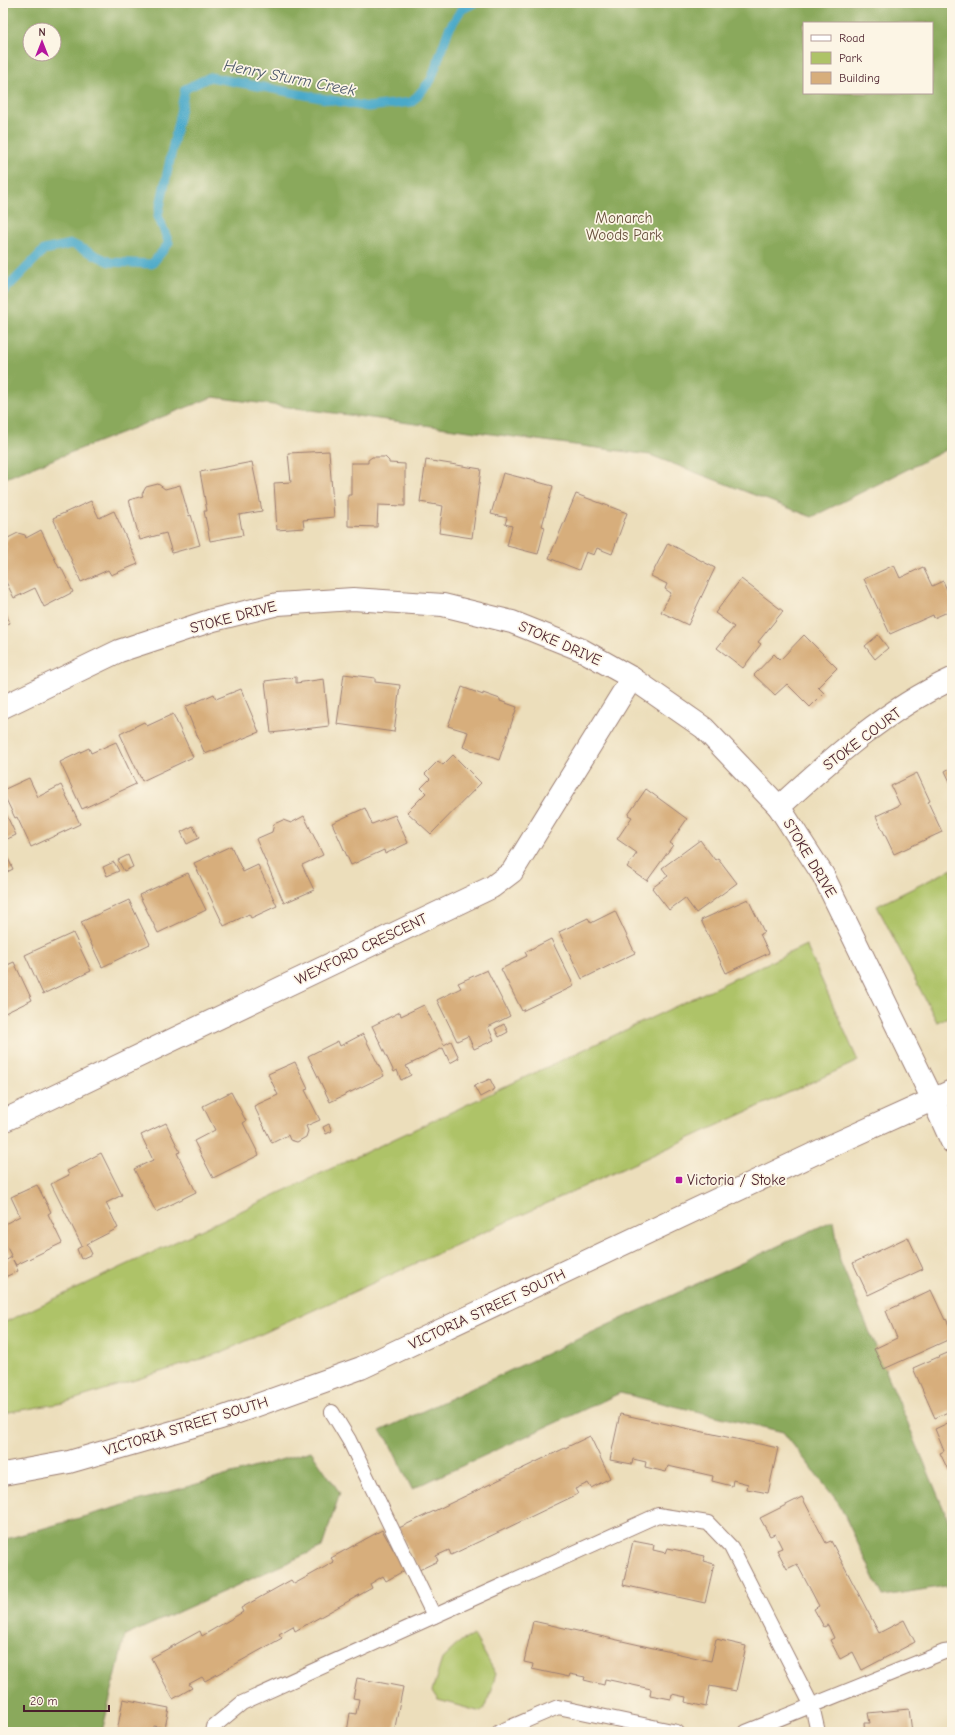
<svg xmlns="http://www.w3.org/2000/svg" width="955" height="1735" font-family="'Comic Neue',sans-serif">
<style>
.green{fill:#aec367;stroke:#7c7149}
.forest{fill:#8aa95c;stroke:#6a6444;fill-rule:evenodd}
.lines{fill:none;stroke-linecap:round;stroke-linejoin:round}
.stream{stroke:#4aa9c9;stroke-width:9}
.building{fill:#d7ae7b}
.service-casing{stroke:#9b7e73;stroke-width:16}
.minor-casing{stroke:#9b7e73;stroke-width:24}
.secondary-casing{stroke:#9b7e73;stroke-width:24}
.service{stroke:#fff;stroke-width:14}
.minor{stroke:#fff;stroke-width:22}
.secondary{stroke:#fff;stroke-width:22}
.poi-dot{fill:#b5179e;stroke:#fcf5e5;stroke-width:1.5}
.labels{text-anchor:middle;stroke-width:3.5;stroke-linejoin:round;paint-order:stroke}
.park-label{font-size:15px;fill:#68503d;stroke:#fcf5e5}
.street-label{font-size:15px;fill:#4a1f2b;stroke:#fcf5e5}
.poi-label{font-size:15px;fill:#4a1f2b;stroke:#fcf5e5;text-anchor:start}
.water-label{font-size:16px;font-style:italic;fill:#4a566a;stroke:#fcf5e5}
</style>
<rect width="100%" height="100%" fill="#fcf5e5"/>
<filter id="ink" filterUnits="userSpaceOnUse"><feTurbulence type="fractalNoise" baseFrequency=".025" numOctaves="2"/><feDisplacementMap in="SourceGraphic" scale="8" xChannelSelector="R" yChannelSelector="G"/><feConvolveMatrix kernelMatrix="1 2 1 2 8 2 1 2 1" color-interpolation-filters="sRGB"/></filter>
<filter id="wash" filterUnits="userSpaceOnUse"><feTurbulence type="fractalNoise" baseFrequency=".012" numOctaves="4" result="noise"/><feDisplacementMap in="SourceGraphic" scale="16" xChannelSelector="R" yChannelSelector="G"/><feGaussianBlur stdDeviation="0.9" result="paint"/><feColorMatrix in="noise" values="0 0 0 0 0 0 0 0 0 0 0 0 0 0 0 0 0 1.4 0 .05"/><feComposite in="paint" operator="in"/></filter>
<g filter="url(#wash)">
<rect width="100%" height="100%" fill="#ecdebb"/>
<g class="green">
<polygon points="952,869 952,1015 937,1022 877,906"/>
<polygon points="806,945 858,1061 220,1353 63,1403 3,1413 3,1323"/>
<polygon points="474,1635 496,1674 486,1706 481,1712 438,1700 432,1691 442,1659 461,1641"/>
</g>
<g class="forest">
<path d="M3 3H952V447L812 517 650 455 213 397 3 479ZM804 23H932V93H804ZM30 30H54V54H30Z"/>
<polygon points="834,1220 840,1261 952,1529 952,1585 883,1596 838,1502 783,1432 620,1393 412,1489 388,1440 380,1431"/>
<polygon points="311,1451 340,1493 322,1547 125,1636 102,1732 3,1732 3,1540"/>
</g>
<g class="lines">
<polyline class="stream" points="3,292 44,250 72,244 110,262 152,264 169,243 158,216 185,89 210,77 368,107 412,102 431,80 449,29 461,10 474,3"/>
</g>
<g id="blocks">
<g class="building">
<polygon points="329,451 334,517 303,520 304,528 277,530 274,483 291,482 288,453"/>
<polygon points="372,457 385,457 389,461 389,463 405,464 405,506 378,505 377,527 348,526 348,495 351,495 351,463 368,463 368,460"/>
<polygon points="426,460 481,469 472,538 439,533 443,506 420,502"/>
<polygon points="252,462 262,511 239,515 243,535 210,541 204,511 207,511 200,472"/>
<polygon points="503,473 553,486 542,526 545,527 538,554 507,546 512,526 505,524 507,518 491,514"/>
<polygon points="158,484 165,489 180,485 189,516 191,515 200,545 172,553 166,533 140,540 129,500 143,496 142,494 146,487"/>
<polygon points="576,494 627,513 612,554 597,548 594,555 586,552 579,570 549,558"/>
<polygon points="91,501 99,518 114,511 138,564 111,575 108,570 81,582 53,518"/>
<polygon points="41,530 59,568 61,567 73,592 44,607 35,588 14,598 3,576 3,548 7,547 5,544 8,538 18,533 25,535 26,538"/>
<polygon points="668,543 715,568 688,625 661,612 671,593 665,589 667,584 651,576"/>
<polygon points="894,565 900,578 923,567 932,586 943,581 952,601 952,610 934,618 933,615 890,634 864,579"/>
<polygon points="741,579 783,611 758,642 761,644 743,668 717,648 734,627 715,613"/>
<polygon points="3,607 10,623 3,626"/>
<polygon points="804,635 837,668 818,687 824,693 810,707 787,684 775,695 754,675 774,654 780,660"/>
<polygon points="878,635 888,648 875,659 865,646"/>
<polygon points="344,674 375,678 375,682 400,685 394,732 337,724"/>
<polygon points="296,677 296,683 324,679 329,726 271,733 265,681"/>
<polygon points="462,687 483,695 483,693 500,699 500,701 517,707 499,760 463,747 468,732 448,726"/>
<polygon points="241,689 259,732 205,754 185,707 214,694 216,699"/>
<polygon points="173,714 193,757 142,781 120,734 144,722 147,726"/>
<polygon points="116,742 136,784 82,809 60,762 89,748 91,753"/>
<polygon points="453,755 481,783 431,834 407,812 426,793 421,788 430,779 425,774 438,761 443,765"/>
<polygon points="952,767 952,786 945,771"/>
<polygon points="917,773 930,801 928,802 942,832 894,854 876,816 900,805 891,786"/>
<polygon points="29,778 38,797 61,785 80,824 31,847 17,817 15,818 3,793 3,790"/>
<polygon points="646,789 687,819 670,843 673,845 647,881 627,867 637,853 617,839 632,817 628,815"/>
<polygon points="3,808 16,835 3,841"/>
<polygon points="365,808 372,824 395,815 408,843 385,854 384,850 351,865 332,823"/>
<polygon points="304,816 323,855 302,865 314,890 284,903 256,839 272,832 274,824 283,820 291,823"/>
<polygon points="193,826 199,838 187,844 181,832"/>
<polygon points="700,840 715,860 718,858 737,883 696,913 685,898 669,910 652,888 668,876 662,868"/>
<polygon points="231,846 243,872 258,865 277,906 251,918 249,914 224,926 194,863"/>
<polygon points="3,848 13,869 3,874"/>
<polygon points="128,855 133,867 124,871 118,860"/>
<polygon points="114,862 119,871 107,876 103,867"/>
<polygon points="188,873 206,910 158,933 139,895"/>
<polygon points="748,899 764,932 760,934 769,953 726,973 701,920"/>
<polygon points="129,900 150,944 102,967 81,922"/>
<polygon points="615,911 635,953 582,979 559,932 588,918 591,923"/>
<polygon points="73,933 91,971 43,994 25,955"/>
<polygon points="551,939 574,986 522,1011 501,969 527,956 525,952"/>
<polygon points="14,962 32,1000 3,1014 3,967"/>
<polygon points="487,970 510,1016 488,1027 494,1040 474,1049 468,1036 457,1041 437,1000 461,988 458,983"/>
<polygon points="424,1005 444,1045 451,1041 459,1058 450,1063 443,1048 406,1066 411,1075 401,1080 397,1070 394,1072 372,1026 400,1012 401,1016"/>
<polygon points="504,1024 508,1032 499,1037 495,1029"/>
<polygon points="363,1034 384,1076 330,1102 308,1056 338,1041 340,1046"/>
<polygon points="295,1062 308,1089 305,1090 320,1120 306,1126 308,1131 306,1137 297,1142 290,1140 288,1135 272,1143 254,1106 278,1095 268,1074"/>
<polygon points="490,1079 495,1089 480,1097 474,1086"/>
<polygon points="231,1092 246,1121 243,1123 259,1155 213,1178 194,1141 215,1130 203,1106"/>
<polygon points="166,1123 180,1152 177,1153 196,1192 156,1212 134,1169 153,1160 141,1135"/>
<polygon points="329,1124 332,1131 326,1134 323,1127"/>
<polygon points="101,1153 122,1195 106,1203 118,1228 87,1244 92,1254 81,1259 77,1249 82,1246 51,1184 69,1175 67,1171"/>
<polygon points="37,1185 51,1212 48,1214 62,1243 16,1265 13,1260 18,1271 5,1277 3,1272 3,1262 12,1257 3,1240 3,1225 20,1216 11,1197"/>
<polygon points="908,1237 923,1269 868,1295 853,1263"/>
<polygon points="931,1290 945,1320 946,1319 952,1331 952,1338 884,1369 874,1349 897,1338 886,1311"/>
<polygon points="952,1351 952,1410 935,1418 913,1368"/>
<polygon points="620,1414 778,1448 768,1493 747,1489 748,1484 733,1480 732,1486 712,1481 713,1476 668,1466 666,1472 645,1467 646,1462 633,1459 632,1464 610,1460"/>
<polygon points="952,1421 952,1471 949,1472 940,1453 944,1451 935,1429"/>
<polygon points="590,1436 610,1478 591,1488 588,1483 575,1489 578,1494 451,1555 449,1550 436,1556 438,1561 419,1570 399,1528"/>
<polygon points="802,1497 826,1543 831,1541 879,1633 904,1620 915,1642 862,1670 853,1652 840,1659 830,1640 834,1638 828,1625 824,1627 814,1609 819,1606 797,1564 787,1569 777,1550 782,1548 775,1534 770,1536 760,1518"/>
<polygon points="382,1530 405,1570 386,1581 383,1576 370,1584 372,1588 295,1631 293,1626 279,1634 282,1638 205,1681 202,1677 189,1684 192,1688 173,1699 151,1658 200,1631 202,1636 243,1612 241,1608 291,1580 294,1584 334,1562 331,1558"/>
<polygon points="633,1541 654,1545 653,1550 666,1553 668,1548 705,1556 703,1561 714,1564 705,1603 623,1585"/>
<polygon points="533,1621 711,1661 716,1639 746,1646 736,1691 710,1686 706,1707 685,1702 686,1697 672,1694 671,1699 650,1695 651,1689 605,1679 604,1685 584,1680 585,1677 570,1674 569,1677 532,1669 533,1664 524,1662"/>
<polygon points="357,1678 403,1687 394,1732 347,1732 350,1713 356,1714 359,1699 353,1698"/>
<polygon points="123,1699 169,1708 165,1728 154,1726 153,1732 117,1732"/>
<polygon points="909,1709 912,1732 865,1732 864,1723 870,1723 868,1713"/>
</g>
</g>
</g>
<g filter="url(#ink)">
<use href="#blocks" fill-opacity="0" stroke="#9b7e73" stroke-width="1"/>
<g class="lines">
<defs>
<g id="service">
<polyline points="332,1412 349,1440 434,1616"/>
<polyline points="212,1732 213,1727 242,1703 658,1515 708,1523 731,1547 812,1706 818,1732"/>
<polyline points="499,1732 558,1707 677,1732"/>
<polyline points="746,1732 944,1652 952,1651"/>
</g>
<g id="minor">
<polyline points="3,707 119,651 213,620 278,604 353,599 443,605 512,622 582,650 632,678 704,728 779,807 823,875 933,1100 952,1142"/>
<path d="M779 807C831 759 887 709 952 679"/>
<polyline points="3,1121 492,887 512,872 632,678"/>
</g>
<polyline id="secondary" points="3,1474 69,1462 221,1418 361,1368 824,1149 952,1091"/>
</defs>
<use href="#service" class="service-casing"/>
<use href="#minor" class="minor-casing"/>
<use href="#secondary" class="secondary-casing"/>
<use href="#service" class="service"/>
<use href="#minor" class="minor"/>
<use href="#secondary" class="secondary"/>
</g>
</g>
<rect class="poi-dot" x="675" y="1176" width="8" height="8" rx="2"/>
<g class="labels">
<g class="park-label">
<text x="624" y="223">Monarch<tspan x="624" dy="17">Woods Park</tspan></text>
</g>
<g class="street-label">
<text transform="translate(233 617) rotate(-15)" y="5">STOKE DRIVE</text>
<text transform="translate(560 643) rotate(24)" y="5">STOKE DRIVE</text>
<text transform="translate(862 739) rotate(-37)" y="5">STOKE COURT</text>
<text transform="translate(810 858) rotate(59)" y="5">STOKE DRIVE</text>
<text transform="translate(361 949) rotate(-26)" y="5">WEXFORD CRESCENT</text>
<text transform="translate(487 1309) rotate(-25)" y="5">VICTORIA STREET SOUTH</text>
<text transform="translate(186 1426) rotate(-17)" y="5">VICTORIA STREET SOUTH</text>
</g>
<g class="poi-label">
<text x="687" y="1185">Victoria / Stoke</text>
</g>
<g class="water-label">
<text transform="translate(290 77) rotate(11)" y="6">Henry Sturm Creek</text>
</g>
</g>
<rect width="955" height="1735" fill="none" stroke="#fcf5e5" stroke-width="16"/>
<rect x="803" y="22" width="130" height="72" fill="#fcf5e5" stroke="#b59f9b"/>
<rect x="811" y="35" width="20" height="6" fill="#ffffff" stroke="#b59f9b"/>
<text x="839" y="42" font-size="12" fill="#4a1f2b">Road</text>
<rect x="811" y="52" width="20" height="12" fill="#aec367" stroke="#b59f9b"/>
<text x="839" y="62" font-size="12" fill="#4a1f2b">Park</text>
<rect x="811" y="72" width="20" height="12" fill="#d7ae7b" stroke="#b59f9b"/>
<text x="839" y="82" font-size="12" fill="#4a1f2b">Building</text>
<g transform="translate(42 42)"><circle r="19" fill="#fcf5e5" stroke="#b59f9b"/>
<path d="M0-3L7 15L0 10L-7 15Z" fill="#b5179e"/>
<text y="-6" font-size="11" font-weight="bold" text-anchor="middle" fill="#4a1f2b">N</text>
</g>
<path d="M24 1705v6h85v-6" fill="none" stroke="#4a1f2b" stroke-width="2"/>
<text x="30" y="1705" font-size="12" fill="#4a1f2b" stroke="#fcf5e5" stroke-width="3" paint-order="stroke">20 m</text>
</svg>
